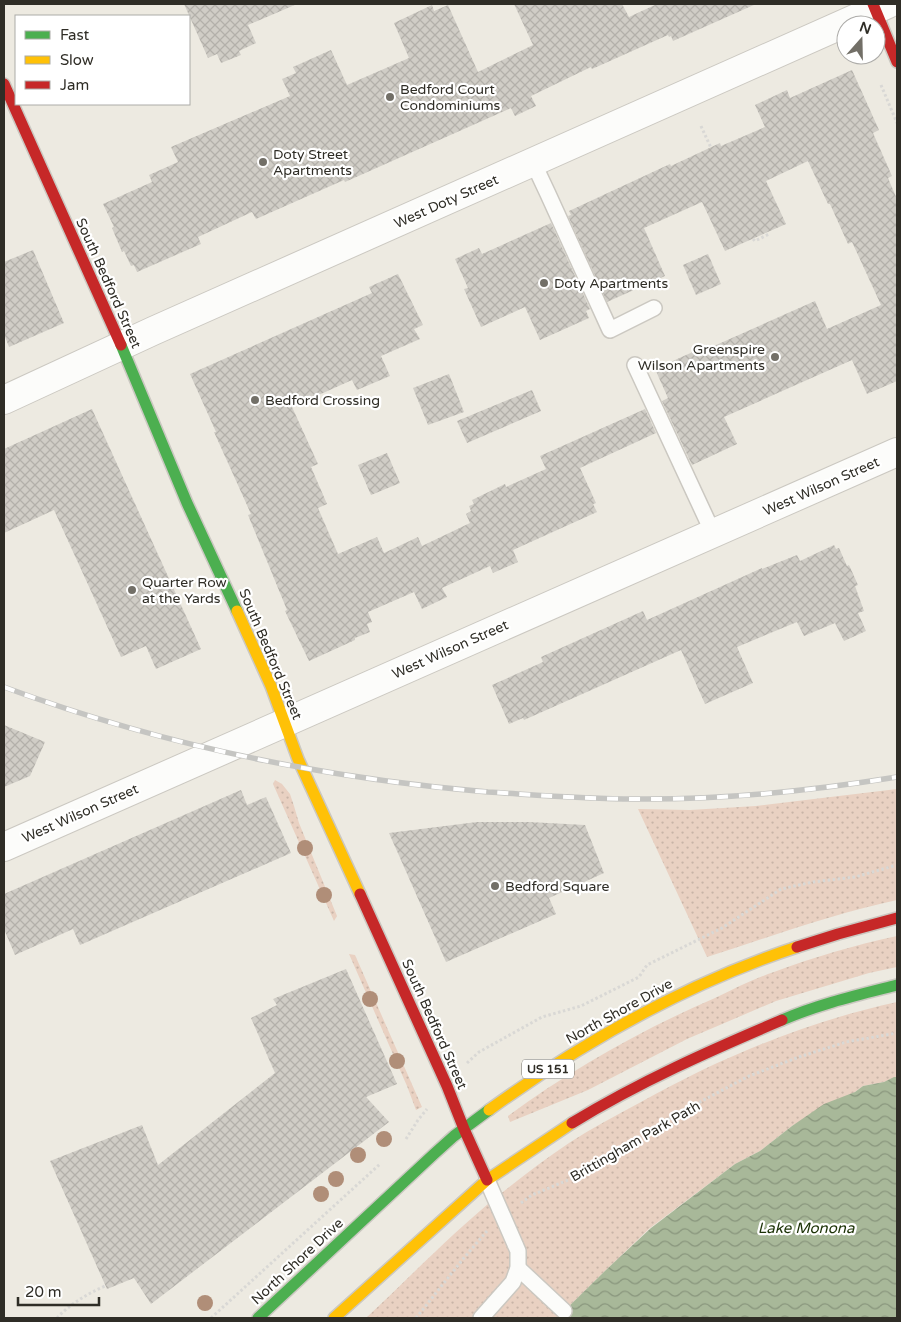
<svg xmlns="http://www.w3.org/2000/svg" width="901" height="1322" font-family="'Varela Round',sans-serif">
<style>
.grass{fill:url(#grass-dots)}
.water{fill:url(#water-waves)}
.building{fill:url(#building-cross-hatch)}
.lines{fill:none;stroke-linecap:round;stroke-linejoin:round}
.lane-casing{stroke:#cbc8c1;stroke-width:18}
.street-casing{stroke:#cbc8c1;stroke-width:30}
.fast-casing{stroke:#cbc8c1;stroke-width:14}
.slow-casing{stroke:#cbc8c1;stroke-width:14}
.jam-casing{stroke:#cbc8c1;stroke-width:14}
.path{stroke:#d9d8d5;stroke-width:3;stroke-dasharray:2.5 2.5;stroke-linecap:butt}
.lane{stroke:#fcfcfa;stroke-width:15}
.street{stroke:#fcfcfa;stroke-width:28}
.fast{stroke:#4caf50;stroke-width:11}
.slow{stroke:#ffc107;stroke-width:11}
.jam{stroke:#c62828;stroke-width:11}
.rail-casing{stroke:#c5c5c2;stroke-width:5.5}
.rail{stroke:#fff;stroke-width:4;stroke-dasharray:11;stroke-linecap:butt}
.tree{fill:#b08e78}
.poi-dot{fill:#726f67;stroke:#fff;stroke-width:2}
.labels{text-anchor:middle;stroke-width:4.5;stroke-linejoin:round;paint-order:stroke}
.shield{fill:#fff;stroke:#6d6c67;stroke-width:1}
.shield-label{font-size:12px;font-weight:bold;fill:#2f2d26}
.poi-label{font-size:14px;fill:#2f2d26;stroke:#fff;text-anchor:start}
.street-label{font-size:14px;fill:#2f2d26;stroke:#fff}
.water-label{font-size:15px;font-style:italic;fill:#1a3104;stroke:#fff}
</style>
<defs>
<pattern id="grass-dots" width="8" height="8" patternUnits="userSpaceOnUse" patternTransform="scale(1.25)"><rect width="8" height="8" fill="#e9d1c2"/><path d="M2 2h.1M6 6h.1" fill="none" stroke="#c8b4a7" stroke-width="1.8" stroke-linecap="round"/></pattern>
<pattern id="water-waves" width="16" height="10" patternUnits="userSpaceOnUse" patternTransform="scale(1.25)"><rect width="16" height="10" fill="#a8b899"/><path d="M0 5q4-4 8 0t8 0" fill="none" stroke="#89967d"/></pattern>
<pattern id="building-cross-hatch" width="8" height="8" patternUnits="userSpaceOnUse" patternTransform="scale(1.25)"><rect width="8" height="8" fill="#d0cdc6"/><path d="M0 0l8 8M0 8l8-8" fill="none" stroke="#b3b0aa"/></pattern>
</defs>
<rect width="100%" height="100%" fill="#edeae1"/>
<g class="grass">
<polygon points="275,780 282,784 290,794 294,806 299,823 337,916 334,921 273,784"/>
<path d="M897 789V900C832 914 770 937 707 957L638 809 690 810 756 806Z"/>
<path d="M897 936V967L869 973 776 1001 687 1039 588 1090 510 1122 508 1116C572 1069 641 1030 715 998 734 989 753 979 774 972 814 957 855 945 897 936Z"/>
<polygon points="349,954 355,955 422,1107 416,1110 407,1086"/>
<path d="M897 1002V1077L884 1082 863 1086 855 1092 792 1126 760 1151 735 1164 650 1228 607 1269 557 1318H366C410 1277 452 1233 499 1195 522 1177 545 1159 569 1143 592 1128 617 1115 641 1102 722 1057 806 1022 897 1002Z"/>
</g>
<polygon class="water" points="894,1077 897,1077 897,1318 557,1318 607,1269 651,1228 735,1164 760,1151 792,1126 824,1104 855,1092 863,1086 884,1082"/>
<g class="building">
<polygon points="184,4 297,4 248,25 256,43 239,51 241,55 221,63 217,54 208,58"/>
<polygon points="514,4 622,4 629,17 657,4 756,4 673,41 671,36 669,37 668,35 592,69 591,67 531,96 536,106 515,116 511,108 345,182 344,180 256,219 252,212 198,237 201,244 137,272 134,265 131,266 124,251 122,252 112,228 114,227 103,204 152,182 149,175 178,162 171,147 290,96 282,79 296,73 293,67 331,50 347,85 409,58 394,23 432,5 434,11 448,5 478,72 533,45"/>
<polygon points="852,70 879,130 873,133 892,176 888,178 897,199 897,381 867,394 852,360 724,417 737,444 692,465 662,401 668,398 655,369 695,351 696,354 815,301 827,329 881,305 852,242 848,244 830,204 828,204 808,161 766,181 786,224 725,251 702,202 644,228 665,276 607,302 568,216 571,215 569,211 670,164 671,166 720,143 721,146 765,127 755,105 787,90 790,98"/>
<polygon points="551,223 590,309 586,311 589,318 540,340 525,307 481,327 464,289 468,288 455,259 479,248 482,254"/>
<polygon points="33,250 64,323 9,347 4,334 4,262"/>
<polygon points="708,254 721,284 696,295 683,265"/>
<polygon points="398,274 423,325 414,329 420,339 381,356 390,376 357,390 352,380 292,407 318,464 311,467 327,504 318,508 338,554 377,537 384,553 418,537 422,546 470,523 466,514 471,511 469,506 474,504 472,500 505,484 506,487 546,469 540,456 645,409 656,433 580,468 596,503 593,504 597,512 513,550 518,562 493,573 490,566 442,588 447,597 422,609 414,592 368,612 372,622 367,624 370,632 355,638 355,640 309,661 285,611 287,610 248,515 251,514 214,432 216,432 190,374 372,293 369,287"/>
<polygon points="449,374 464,412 428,425 413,388"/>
<polygon points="532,390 541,411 467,443 457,421"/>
<polygon points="92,409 201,649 156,669 146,646 121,657 54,510 4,533 4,449"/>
<polygon points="387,453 400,483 371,495 358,465"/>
<polygon points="834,545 836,549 839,548 847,566 849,565 858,585 855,586 864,611 858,613 866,631 844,641 835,623 804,636 797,622 737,647 753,683 705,704 681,650 524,720 523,718 509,724 492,685 543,662 541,657 643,611 647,620 762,568 762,569 797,555 800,561"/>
<polygon points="4,725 45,742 30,776 4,787"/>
<polygon points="241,790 247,805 266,797 291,853 80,945 73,929 15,955 4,929 4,894"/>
<polygon points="477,822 529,822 585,825 604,873 549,898 556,914 446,962 389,833"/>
<polygon points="346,969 397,1084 366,1097 389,1122 151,1304 134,1278 107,1289 50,1161 142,1125 158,1165 275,1073 251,1018 277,1005 273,999"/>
</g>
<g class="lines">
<defs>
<g id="lane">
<polyline points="533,162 548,194 610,330 654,308"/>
<polyline points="635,365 713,533"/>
<polyline points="518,1268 564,1311"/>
<polyline points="481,1318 513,1282 518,1268 518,1251 487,1180"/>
</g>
<g id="street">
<polyline points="4,400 153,331 888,4"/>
<polyline points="4,847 897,452"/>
</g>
<g id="fast">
<polyline points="121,345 187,503 237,611"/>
<path d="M782 1020C819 1004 858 995 897 985"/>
<polyline points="258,1318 434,1154 454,1136 489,1110"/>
</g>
<g id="slow">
<polyline points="237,611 271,686 298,759 360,894"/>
<path d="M489 1110C583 1042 687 983 797 947"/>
<polyline points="334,1318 487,1180 572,1123"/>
</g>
<g id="jam">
<polyline points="873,4 897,62"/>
<polyline points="4,84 121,345"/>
<polyline points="360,894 447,1086 464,1129 487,1180"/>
<polyline points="797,947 838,934 897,918"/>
<path d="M572 1123C639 1082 711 1050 782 1020"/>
</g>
</defs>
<use href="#lane" class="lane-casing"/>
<use href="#street" class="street-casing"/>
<use href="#fast" class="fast-casing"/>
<use href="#slow" class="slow-casing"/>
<use href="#jam" class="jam-casing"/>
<g class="path">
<polyline points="881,85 897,123"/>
<polyline points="701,126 711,148"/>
<polyline points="753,239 755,241 769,234"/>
<polyline points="467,1063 479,1052 542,1017 581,1006 639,977 647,965 722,928 781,889 813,882 855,877 897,865"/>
<polyline points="406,1139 418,1120 427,1109"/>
<polyline points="521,1203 532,1195 573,1178 679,1113 749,1076 799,1057 846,1042 897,1033"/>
<path d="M57 1318C70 1304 87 1294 105 1286"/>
<polyline points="211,1318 380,1164"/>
<polyline points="416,1318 463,1259 487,1231"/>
</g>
<use href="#lane" class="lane"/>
<use href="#street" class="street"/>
<use href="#fast" class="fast"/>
<use href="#slow" class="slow"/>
<use href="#jam" class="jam"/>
<defs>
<path id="rail" d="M4 687C161 745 322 778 488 792 537 795 585 799 634 799 722 800 810 791 897 777"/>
</defs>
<use href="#rail" class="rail-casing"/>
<use href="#rail" class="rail"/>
</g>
<g class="tree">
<circle cx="305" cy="848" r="8"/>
<circle cx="324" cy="895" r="8"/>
<circle cx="370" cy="999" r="8"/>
<circle cx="397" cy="1061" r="8"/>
<circle cx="384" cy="1139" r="8"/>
<circle cx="358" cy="1155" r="8"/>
<circle cx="336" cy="1179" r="8"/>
<circle cx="321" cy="1194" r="8"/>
<circle cx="205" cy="1303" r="8"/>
</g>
<g class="poi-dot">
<circle cx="390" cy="97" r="5"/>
<circle cx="263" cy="162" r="5"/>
<circle cx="544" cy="283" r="5"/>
<circle cx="775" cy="357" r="5"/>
<circle cx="255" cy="400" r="5"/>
<circle cx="132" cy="590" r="5"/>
<circle cx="495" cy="886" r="5"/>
</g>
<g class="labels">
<rect class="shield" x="522" y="1059.5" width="52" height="19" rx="4"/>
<g class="shield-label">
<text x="548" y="1073">US 151</text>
</g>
<g class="poi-label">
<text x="400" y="94">Bedford Court<tspan x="400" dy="16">Condominiums</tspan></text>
<text x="273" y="159">Doty Street<tspan x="273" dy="16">Apartments</tspan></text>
<text x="554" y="288">Doty Apartments</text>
<text x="765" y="354" text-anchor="end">Greenspire<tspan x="765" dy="16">Wilson Apartments</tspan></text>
<text x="265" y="405">Bedford Crossing</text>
<text x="142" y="587">Quarter Row<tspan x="142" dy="16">at the Yards</tspan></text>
<text x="505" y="891">Bedford Square</text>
</g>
<g class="street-label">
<text transform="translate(446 201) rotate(-24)" y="5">West Doty Street</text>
<text transform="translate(109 283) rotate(66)" y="5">South Bedford Street</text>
<text transform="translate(821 486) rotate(-24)" y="5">West Wilson Street</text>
<text transform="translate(450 649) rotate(-24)" y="5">West Wilson Street</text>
<text transform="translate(271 654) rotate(67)" y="5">South Bedford Street</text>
<text transform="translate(80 813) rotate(-24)" y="5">West Wilson Street</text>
<text transform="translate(619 1011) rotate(-29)" y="5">North Shore Drive</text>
<text transform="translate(435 1024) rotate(66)" y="5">South Bedford Street</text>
<text transform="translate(635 1141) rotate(-30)" y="5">Brittingham Park Path</text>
<text transform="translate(297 1261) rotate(-43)" y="5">North Shore Drive</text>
</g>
<g class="water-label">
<text x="806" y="1233">Lake Monona</text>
</g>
</g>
<rect width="901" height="1322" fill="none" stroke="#2f2d26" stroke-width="10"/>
<rect x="15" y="15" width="175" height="90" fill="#ffffff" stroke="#acaba8"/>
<rect x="25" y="31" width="25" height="8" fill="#4caf50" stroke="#acaba8"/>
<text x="60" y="40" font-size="15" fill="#2f2d26">Fast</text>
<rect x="25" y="56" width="25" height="8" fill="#ffc107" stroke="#acaba8"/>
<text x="60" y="65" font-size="15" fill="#2f2d26">Slow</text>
<rect x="25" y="81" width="25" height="8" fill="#c62828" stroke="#acaba8"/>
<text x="60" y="90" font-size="15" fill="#2f2d26">Jam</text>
<g transform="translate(861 40) rotate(20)"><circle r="24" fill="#ffffff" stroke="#acaba8"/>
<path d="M0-4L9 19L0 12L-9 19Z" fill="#726f67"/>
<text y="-8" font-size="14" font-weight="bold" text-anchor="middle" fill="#2f2d26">N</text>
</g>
<path d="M18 1297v8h81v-8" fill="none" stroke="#2f2d26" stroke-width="2.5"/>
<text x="25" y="1297" font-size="15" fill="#2f2d26" stroke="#ffffff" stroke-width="4" paint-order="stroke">20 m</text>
</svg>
